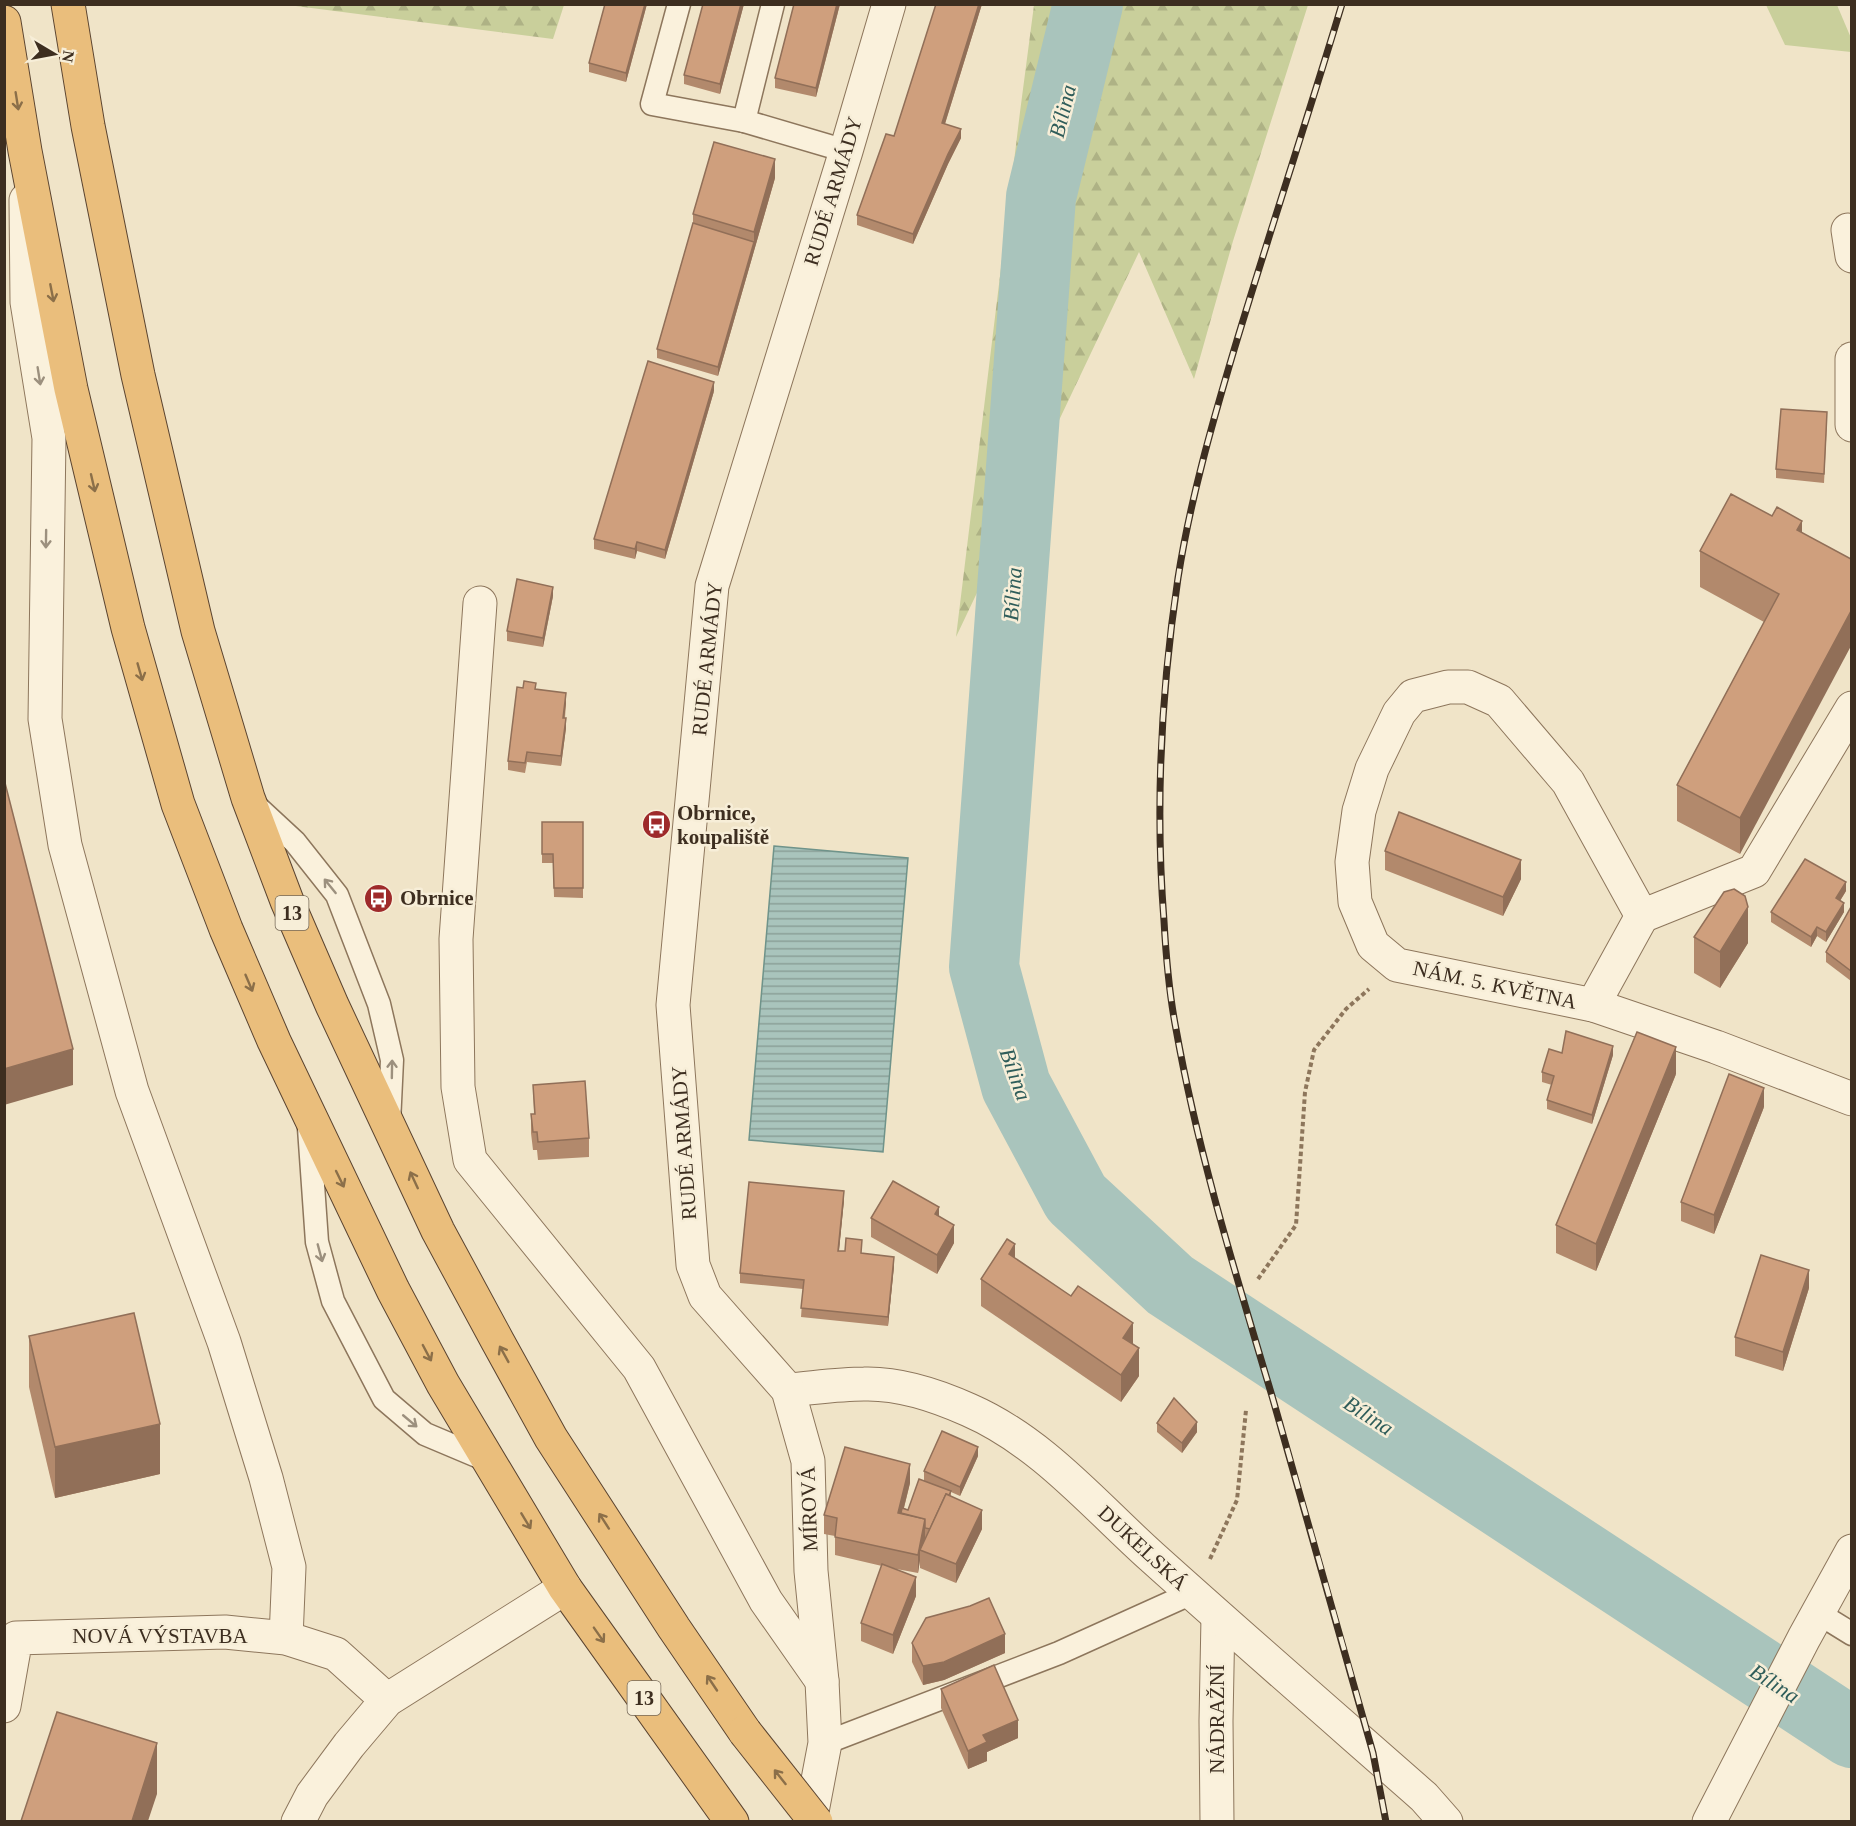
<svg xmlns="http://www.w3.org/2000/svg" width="1856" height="1826" font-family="'Times New Roman',serif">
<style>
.green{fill:#c9cf9b}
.forest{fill:url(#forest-firs)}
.water{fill:url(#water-rules);stroke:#6f938a;stroke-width:1.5}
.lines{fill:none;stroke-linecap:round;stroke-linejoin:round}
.river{stroke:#a9c4bc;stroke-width:70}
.service-casing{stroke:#8d765c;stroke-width:25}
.minor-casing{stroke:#8d765c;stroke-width:35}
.tertiary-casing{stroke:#8d765c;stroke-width:35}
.trunk-casing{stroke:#5b4430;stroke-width:35}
.path{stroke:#8d765c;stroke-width:4;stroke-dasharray:4.5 3;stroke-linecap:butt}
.service{stroke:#faf1dc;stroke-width:22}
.minor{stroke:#faf1dc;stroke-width:33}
.tertiary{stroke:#faf1dc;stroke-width:33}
.trunk{stroke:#eabe7c;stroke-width:33}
.rail-casing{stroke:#3d2e20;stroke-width:7}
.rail{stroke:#f7eed8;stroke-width:4.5;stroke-dasharray:14;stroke-linecap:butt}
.trunk-bridge-casing{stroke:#5b4430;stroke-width:35;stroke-linecap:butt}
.trunk-bridge{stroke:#eabe7c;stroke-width:33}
.wall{fill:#b2896c}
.shaded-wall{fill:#916f58}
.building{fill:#cf9f7d;stroke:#916f58;stroke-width:1.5}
.oneway{stroke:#8b6f49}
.oneway2{stroke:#9c907e}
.labels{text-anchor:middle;stroke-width:5;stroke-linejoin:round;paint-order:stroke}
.shield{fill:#f7eed8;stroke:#756857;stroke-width:1.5}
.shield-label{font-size:20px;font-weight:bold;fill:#3d2e20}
.street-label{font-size:21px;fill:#3d2e20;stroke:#f7eed8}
.poi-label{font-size:21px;font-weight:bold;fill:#3d2e20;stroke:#f7eed8;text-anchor:start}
.water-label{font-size:22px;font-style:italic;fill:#2f5d5a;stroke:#f7eed8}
</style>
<defs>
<pattern id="forest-firs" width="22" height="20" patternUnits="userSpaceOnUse" patternTransform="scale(1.5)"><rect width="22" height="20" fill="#c9cf9b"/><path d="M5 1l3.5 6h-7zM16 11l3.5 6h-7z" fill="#aeb285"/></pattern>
<pattern id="water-rules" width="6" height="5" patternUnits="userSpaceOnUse" patternTransform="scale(1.5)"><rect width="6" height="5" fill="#a9c4bc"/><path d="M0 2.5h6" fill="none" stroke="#8ba098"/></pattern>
</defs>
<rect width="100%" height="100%" fill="#f0e4c8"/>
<polygon class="green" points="1766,5 1837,5 1851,38 1851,52 1785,45"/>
<g class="forest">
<polygon points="288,5 564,5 553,39"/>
<polygon points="1034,5 1308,5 1233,241 1194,379 1139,252 956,637 1020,112"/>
</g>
<polygon class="water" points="774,846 908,858 883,1152 749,1140"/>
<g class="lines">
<polyline class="river" points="1088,4 1041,197 984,967 1016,1086 1076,1198 1170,1285 1852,1733"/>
<defs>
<g id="service">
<polyline points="679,4 652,104 744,121"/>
<polyline points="773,4 744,121 846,151"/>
<polyline points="255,805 295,842 337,895 379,1004 392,1060 389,1123"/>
<polyline points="309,1128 317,1242 333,1301 384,1399 425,1434 489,1461"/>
<polyline points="1818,1613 1852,1634"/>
<polyline points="825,1743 1059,1653 1192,1593"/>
</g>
<g id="minor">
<polyline points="26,200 27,302 49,438 45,719 65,845 132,1091 224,1342 266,1478 289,1567 286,1638"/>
<polyline points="1848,230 1852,256"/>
<polyline points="1852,359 1852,425"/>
<polyline points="480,603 456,939 458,1087 470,1160 639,1368 766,1601 822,1681"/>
<polyline points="1852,708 1754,871 1642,916 1568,782 1499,701 1468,687 1448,687 1413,696 1399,713 1372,769 1359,811 1352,862 1355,902 1373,945 1397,965 1593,1005 1716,1047 1852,1099"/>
<polyline points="1593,1005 1642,916"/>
<polyline points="4,1706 16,1638 225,1632 286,1638 336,1654 387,1700"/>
<polyline points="1217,1822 1216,1721 1218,1617"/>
<polyline points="1709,1822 1804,1638 1852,1551"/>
</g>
<g id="tertiary">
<path d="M788 1390C813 1388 839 1384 864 1384 899 1383 938 1396 969 1410 1042 1442 1094 1505 1152 1557 1242 1638 1333 1717 1424 1797L1446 1822"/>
<polyline points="298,1822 312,1795 349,1745 387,1700 565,1588"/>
<polyline points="810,1822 825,1743 822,1681 811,1571 808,1461 788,1390 705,1296 693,1265 673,1005 712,586 846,151 889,4"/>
</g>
<g id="trunk">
<polyline points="68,4 88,126 138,375 198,631 248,798 287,901 332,1005 438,1231 498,1342 551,1438 674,1628 745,1732"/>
<polyline points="4,22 25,151 71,389 128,628 178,804 226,929 274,1041 393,1290 443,1384 565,1588 732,1822"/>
</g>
</defs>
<use href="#service" class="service-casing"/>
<use href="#minor" class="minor-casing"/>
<use href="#tertiary" class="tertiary-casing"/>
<use href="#trunk" class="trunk-casing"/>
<g class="path">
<polyline points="1258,1279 1296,1225 1305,1092 1314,1050 1346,1009 1369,989"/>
<polyline points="1210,1559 1237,1500 1246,1410"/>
</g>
<use href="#service" class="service"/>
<use href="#minor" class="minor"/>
<use href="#tertiary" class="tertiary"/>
<use href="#trunk" class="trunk"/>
<defs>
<path id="rail" d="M1342 4C1307 120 1269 234 1234 350 1212 424 1190 501 1178 578 1161 692 1155 806 1164 921 1166 956 1169 993 1176 1029 1198 1153 1236 1275 1272 1396 1306 1515 1340 1634 1373 1753L1386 1822"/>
</defs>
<use href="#rail" class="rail-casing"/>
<use href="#rail" class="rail"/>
<defs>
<polyline id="trunk-bridge" points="745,1732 816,1822"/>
</defs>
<use href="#trunk-bridge" class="trunk-bridge-casing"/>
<use href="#trunk-bridge" class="trunk-bridge"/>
</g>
<g class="wall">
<polygon points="605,4 647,4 626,82 589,72 589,63"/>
<polygon points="703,4 744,4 720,94 684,84 684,75"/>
<polygon points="794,4 840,4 816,97 775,88 775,78"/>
<polygon points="982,4 945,124 961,138 948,164 913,244 857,225 857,215 894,136"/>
<polygon points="775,178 718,376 657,358 657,349 693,223 693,214"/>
<polygon points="714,391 665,559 637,551 635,559 594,549 594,539"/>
<polygon points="1827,422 1824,483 1776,478 1776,469"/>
<polygon points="1772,516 1802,521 1740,854 1677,821 1677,785 1764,622 1700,587 1700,551"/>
<polygon points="553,596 543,647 507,641 507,631"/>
<polygon points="536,690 566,703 565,718 566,728 561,766 527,762 525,773 508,770 508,761"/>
<polygon points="542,822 583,822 583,898 554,897 553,863 542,863"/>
<polygon points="1385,851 1521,879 1503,916 1385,870"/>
<polygon points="1846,891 1840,901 1844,912 1826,942 1817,936 1811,947 1771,922 1771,912"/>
<polygon points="1851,907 1851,981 1826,962 1826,952"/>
<polygon points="1694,937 1748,943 1720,988 1694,973"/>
<polygon points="1562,1053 1613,1055 1592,1124 1547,1109 1547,1100 1552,1085 1542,1082 1542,1072"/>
<polygon points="1676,1074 1596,1271 1556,1253 1556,1225"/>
<polygon points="533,1085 589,1138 589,1157 538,1160 537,1150 533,1150 531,1133 531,1114 534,1114"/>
<polygon points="1764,1107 1714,1234 1681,1221 1681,1202"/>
<polygon points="844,1200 839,1251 861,1253 894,1266 888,1326 801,1317 803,1289 740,1283 740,1273"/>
<polygon points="939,1216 954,1243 937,1274 871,1237 871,1218"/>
<polygon points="1015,1258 1139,1376 1121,1402 981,1306 981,1279"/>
<polygon points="1809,1288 1783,1371 1735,1356 1735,1337"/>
<polygon points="29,1336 160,1474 55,1498 29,1387"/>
<polygon points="1157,1423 1197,1432 1182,1453 1157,1432"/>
<polygon points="978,1456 960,1496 951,1492 951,1496 982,1529 956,1583 920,1568 920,1560 918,1573 891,1568 916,1596 893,1654 861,1641 861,1623 882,1566 835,1555 835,1536 824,1534 824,1515 910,1483 904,1508 908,1510 924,1481 924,1471"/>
<polygon points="912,1643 1005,1653 944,1680 923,1685 912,1662"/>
<polygon points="941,1689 1018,1738 987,1752 987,1761 968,1769 941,1708"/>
</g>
<g class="shaded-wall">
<polygon points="645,4 647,4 626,82 626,73"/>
<polygon points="741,4 744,4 720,94 720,84"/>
<polygon points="837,4 840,4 816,97 816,88"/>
<polygon points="979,4 982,4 942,133 942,123"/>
<polygon points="961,129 961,138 948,164 913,244 913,234 948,154"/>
<polygon points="775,159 775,178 718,376 718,367 754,242 754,232"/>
<polygon points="714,382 714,391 665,559 665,550"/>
<polygon points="1802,521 1802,557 1797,530"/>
<polygon points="637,542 637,551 635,559 635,549"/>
<polygon points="553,587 553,596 543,647 543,638"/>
<polygon points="1851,611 1851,646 1740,854 1740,818"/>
<polygon points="566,693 566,703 563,727 563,718"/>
<polygon points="566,718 566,728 561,766 561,756"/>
<polygon points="1521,860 1521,879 1503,916 1503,897"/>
<polygon points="1846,882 1846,891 1836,907 1836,898"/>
<polygon points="1844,903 1844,912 1826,942 1826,932"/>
<polygon points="1748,907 1748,943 1720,988 1720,952"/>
<polygon points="1817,927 1817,936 1811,947 1811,937"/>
<polygon points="1613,1046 1613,1055 1592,1124 1592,1115"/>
<polygon points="1676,1047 1676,1074 1596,1271 1596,1244"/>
<polygon points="73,1049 73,1085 4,1105 4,1069"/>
<polygon points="1764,1088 1764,1107 1714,1234 1714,1215"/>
<polygon points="844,1191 844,1200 838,1260 838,1251"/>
<polygon points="939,1207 939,1225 935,1214"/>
<polygon points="954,1225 954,1243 937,1274 937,1255"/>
<polygon points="1015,1244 1015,1272 1009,1254"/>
<polygon points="894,1257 894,1266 888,1326 888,1317"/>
<polygon points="1809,1270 1809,1288 1783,1371 1783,1352"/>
<polygon points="1133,1323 1133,1351 1123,1338"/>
<polygon points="1139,1348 1139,1376 1121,1402 1121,1375"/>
<polygon points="1197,1422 1197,1432 1182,1453 1182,1443"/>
<polygon points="160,1424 160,1474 55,1498 55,1447"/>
<polygon points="978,1447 978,1456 960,1496 960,1487"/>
<polygon points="910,1464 910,1483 900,1523 898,1513"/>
<polygon points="982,1510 982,1529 956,1583 956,1564"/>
<polygon points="925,1519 925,1538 922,1551 920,1550 920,1560 918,1573 918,1555"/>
<polygon points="916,1577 916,1596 893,1654 893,1635"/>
<polygon points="1005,1634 1005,1653 944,1680 923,1685 923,1666"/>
<polygon points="1018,1720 1018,1738 987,1752 987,1761 968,1769 968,1751 983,1735"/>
<polygon points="157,1743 157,1794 148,1821 132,1821"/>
</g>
<g class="building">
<polygon points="605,4 645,4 626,73 589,63"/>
<polygon points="703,4 741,4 720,84 684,75"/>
<polygon points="794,4 837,4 816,88 775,78"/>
<polygon points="936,4 979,4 942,123 961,129 948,154 913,234 857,215 886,134 894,136"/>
<polygon points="714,142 775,159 754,232 693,214"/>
<polygon points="693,223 754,242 718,367 657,349"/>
<polygon points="648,361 714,382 665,550 637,542 635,549 594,539"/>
<polygon points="1781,409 1827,412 1824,474 1776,469"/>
<polygon points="1731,494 1772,516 1777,507 1802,521 1797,530 1851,559 1851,611 1740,818 1677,785 1779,594 1700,551"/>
<polygon points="517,579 553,587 543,638 507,631"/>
<polygon points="524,681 536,683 535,689 566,693 563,718 566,718 561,756 527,752 525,763 508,761 517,687 523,688"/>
<polygon points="4,779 73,1049 4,1069"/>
<polygon points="1399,812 1521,860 1503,897 1385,851"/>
<polygon points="542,822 583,822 583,888 554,888 553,854 542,854"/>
<polygon points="1805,859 1846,882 1836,898 1844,903 1826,932 1817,927 1811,937 1771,912"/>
<polygon points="1734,889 1745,896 1748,907 1720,952 1694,937 1724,892"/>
<polygon points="1851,907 1851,971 1826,952"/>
<polygon points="1566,1031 1613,1046 1592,1115 1547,1100 1554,1076 1542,1072 1549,1049 1562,1053"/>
<polygon points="1637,1032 1676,1047 1596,1244 1556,1225"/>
<polygon points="1729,1074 1764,1088 1714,1215 1681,1202"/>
<polygon points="585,1081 589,1138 538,1142 537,1132 533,1132 531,1114 535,1114 533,1085"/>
<polygon points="893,1181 939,1207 935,1214 954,1225 937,1255 871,1218"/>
<polygon points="749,1182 844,1191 838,1251 845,1251 846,1238 862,1240 861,1253 894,1257 888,1317 801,1308 804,1280 740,1273"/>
<polygon points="1007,1239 1015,1244 1009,1254 1071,1296 1078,1286 1133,1323 1123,1338 1139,1348 1121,1375 981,1279"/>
<polygon points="1761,1255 1809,1270 1783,1352 1735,1337"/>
<polygon points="134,1313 160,1424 55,1447 29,1336"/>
<polygon points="1174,1398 1197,1422 1182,1443 1157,1423"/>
<polygon points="942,1431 978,1447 960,1487 924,1471"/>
<polygon points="845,1447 910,1464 898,1513 925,1519 918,1555 835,1537 837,1518 824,1515"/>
<polygon points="919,1479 951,1491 949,1495 946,1494 930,1529 925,1528 925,1519 901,1513 902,1508 908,1510"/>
<polygon points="946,1494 982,1510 956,1564 920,1550"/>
<polygon points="882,1564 916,1577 893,1635 861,1623"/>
<polygon points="989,1598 1005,1634 944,1662 923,1666 912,1643 926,1618 970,1606"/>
<polygon points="994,1665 1018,1720 983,1735 987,1742 968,1751 941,1689"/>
<polygon points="57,1712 157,1743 132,1821 21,1821"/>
</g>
<defs><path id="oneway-shaft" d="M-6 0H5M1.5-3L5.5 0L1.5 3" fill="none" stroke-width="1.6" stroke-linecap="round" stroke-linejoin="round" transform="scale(1.5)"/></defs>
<g class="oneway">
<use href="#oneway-shaft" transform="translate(17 101) rotate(81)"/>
<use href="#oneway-shaft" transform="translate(52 293) rotate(79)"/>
<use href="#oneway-shaft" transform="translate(93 483) rotate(77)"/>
<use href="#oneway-shaft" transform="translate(140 672) rotate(74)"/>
<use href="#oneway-shaft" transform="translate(249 983) rotate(67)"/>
<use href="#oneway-shaft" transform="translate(340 1179) rotate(64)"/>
<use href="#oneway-shaft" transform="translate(414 1180) rotate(-115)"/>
<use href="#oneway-shaft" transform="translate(427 1353) rotate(62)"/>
<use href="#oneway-shaft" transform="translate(504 1354) rotate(-119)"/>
<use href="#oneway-shaft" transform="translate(526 1521) rotate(59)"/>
<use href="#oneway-shaft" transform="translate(604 1521) rotate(-123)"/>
<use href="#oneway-shaft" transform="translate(599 1635) rotate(55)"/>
<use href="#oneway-shaft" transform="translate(712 1683) rotate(-124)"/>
<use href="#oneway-shaft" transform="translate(780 1777) rotate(-128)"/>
</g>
<g class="oneway2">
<use href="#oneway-shaft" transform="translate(39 376) rotate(81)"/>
<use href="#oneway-shaft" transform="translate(46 539) rotate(91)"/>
<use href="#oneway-shaft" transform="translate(330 886) rotate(-129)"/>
<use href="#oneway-shaft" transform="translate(392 1069) rotate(-89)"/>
<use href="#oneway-shaft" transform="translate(320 1253) rotate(75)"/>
<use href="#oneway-shaft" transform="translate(410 1421) rotate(40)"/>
</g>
<defs>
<symbol id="bus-disc" viewBox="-11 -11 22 22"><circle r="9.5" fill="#9e2a2b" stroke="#f7eed8"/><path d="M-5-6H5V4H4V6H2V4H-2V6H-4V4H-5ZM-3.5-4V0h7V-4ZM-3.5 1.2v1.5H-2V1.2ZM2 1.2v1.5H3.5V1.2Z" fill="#fff"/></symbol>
</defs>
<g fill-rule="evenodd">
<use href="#bus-disc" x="640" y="808" width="33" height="33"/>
<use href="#bus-disc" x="362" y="882" width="33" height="33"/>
</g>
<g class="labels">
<g class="shield">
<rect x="275.5" y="896" width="33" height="34" rx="4.5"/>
<rect x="627.5" y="1681" width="33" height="34" rx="4.5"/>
</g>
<g class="shield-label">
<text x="292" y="920">13</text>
<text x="644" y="1705">13</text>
</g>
<g class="street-label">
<text transform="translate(833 191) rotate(-73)" y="7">RUDÉ ARMÁDY</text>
<text transform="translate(707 659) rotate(-84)" y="7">RUDÉ ARMÁDY</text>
<text transform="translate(1495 985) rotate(12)" y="7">NÁM. 5. KVĚTNA</text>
<text transform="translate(684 1143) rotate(-94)" y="7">RUDÉ ARMÁDY</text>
<text transform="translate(809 1509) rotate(-92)" y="7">MÍROVÁ</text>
<text transform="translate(1143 1548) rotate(43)" y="7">DUKELSKÁ</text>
<text x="160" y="1643">NOVÁ VÝSTAVBA</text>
<text transform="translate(1217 1719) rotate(-90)" y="7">NÁDRAŽNÍ</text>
</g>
<g class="poi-label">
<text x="677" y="820">Obrnice,<tspan x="677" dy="24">koupaliště</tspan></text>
<text x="400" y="905">Obrnice</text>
</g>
<g class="water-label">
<text transform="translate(1062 111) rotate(-76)" y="8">Bílina</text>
<text transform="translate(1012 594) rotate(-86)" y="8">Bílina</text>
<text transform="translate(1016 1074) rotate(70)" y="8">Bílina</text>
<text transform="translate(1369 1415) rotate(33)" y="8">Bílina</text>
<text transform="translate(1775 1683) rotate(33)" y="8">Bílina</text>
</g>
</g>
<rect width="1856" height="1826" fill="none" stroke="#3d2e20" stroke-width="12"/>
<g transform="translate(54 54) rotate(100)" stroke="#f7eed8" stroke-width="4.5" paint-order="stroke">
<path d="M0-4.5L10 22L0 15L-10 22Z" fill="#3d2e20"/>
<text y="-9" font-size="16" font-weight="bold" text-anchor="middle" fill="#3d2e20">N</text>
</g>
</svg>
